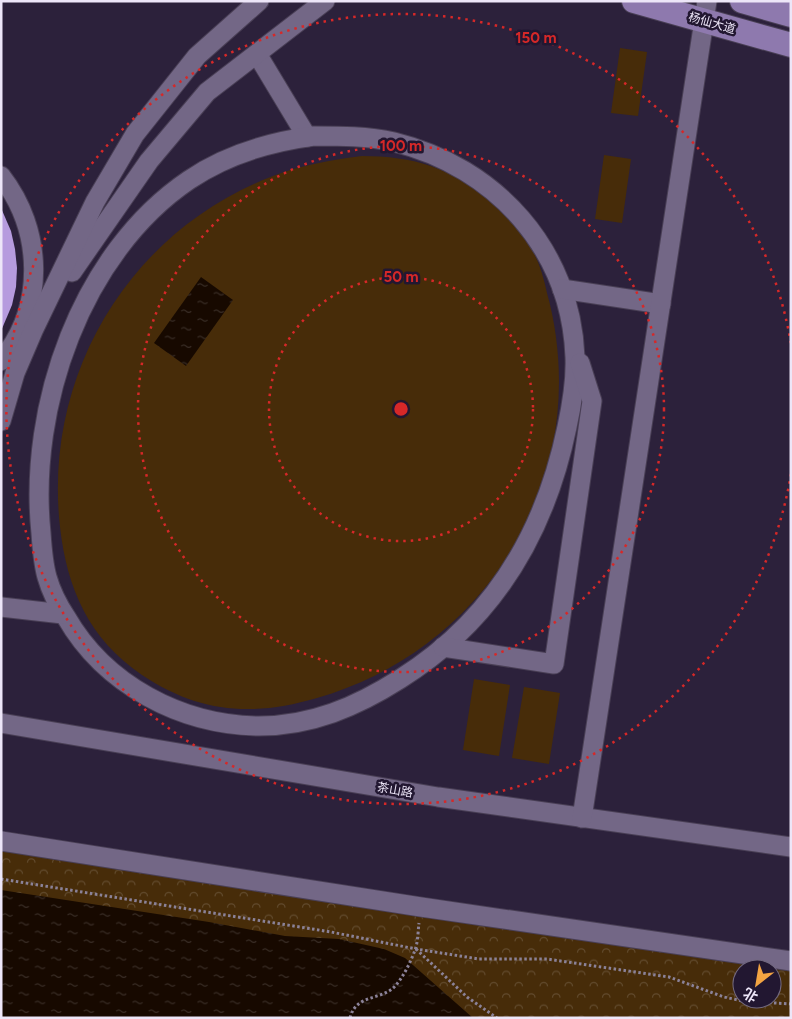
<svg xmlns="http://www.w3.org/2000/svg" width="792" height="1019" font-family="Figtree,'Noto Sans SC',sans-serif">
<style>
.park{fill:url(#park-crowns);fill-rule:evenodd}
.pitch{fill:#472c09}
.water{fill:url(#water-ripples)}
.building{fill:#b69bde}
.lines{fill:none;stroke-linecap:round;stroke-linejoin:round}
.minor-casing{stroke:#493f55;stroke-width:21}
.major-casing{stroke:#493f55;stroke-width:26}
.path{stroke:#8b8298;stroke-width:3;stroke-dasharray:2.5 2.5;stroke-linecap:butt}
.minor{stroke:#736786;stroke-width:19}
.major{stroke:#8e79ae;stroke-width:24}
.ring{fill:none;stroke:#d62828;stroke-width:2.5;stroke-dasharray:2.5 5}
.labels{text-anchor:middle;stroke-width:5;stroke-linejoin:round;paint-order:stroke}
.street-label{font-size:12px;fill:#ede6f8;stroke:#221731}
.centre{fill:#d62828;stroke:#221731;stroke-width:2.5}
.ring-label{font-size:15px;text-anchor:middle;font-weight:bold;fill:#d62828;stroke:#221731;stroke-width:5;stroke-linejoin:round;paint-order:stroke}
</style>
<defs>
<pattern id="park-crowns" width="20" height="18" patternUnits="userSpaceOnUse" patternTransform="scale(1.25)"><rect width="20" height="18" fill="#472c09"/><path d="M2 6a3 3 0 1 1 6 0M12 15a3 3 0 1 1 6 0" fill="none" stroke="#624b2e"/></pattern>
<pattern id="water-ripples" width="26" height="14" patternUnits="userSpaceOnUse" patternTransform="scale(1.25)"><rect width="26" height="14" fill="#170900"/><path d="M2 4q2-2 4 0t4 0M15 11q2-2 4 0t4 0" fill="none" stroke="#392d26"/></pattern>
</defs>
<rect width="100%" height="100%" fill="#2c213b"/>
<path class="park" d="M1 850 488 926 791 970V1018H1ZM742 969H772V999H742Z"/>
<g class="pitch">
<polygon points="620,48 647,52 638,116 611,113"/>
<polygon points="604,155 631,159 622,223 595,219"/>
<path d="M362 156C413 156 453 168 492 202 508 216 525 233 534 253 540 265 544 279 547 293 570 376 560 468 516 543 472 619 401 674 317 698 252 717 199 713 142 675 89 639 67 589 60 527 43 375 129 231 273 176 301 165 331 160 362 156Z"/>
<polygon points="474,679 510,685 499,756 463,750"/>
<polygon points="524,687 560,693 549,764 512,758"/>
</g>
<g class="water">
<polygon points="201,277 233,300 186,366 154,343"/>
<polygon points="1,890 209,922 285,936 339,939 384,949 405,958 473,1018 1,1018"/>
</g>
<polygon class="building" points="1,208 11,231 15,249 17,268 16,287 12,305 1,331"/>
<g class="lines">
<defs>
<g id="minor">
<polyline points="257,54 307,137"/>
<path d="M314 136C341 136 367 136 394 142 496 167 571 250 575 357 576 381 572 404 567 427 545 533 493 621 400 679 356 707 311 726 259 726 181 725 105 685 66 617 58 605 51 591 47 577 43 563 42 548 41 533 28 407 81 253 189 180 227 154 269 142 314 136Z"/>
<path d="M1 176C43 230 46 307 1 361"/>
<polyline points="72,272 149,161 207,92 325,1"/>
<polyline points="562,289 661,304"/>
<polyline points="1,421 15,373 33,331 95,202 135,134 197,56 259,1"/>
<polyline points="1,607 63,614"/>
<polyline points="443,647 554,664 592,401 580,363"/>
<polyline points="1,723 438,797 791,847"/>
<polyline points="582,818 707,1"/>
<polyline points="1,841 421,907 791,961"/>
</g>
<g id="major">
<polyline points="634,1 791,45"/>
<polyline points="742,1 791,15"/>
</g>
</defs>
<use href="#minor" class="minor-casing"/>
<use href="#major" class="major-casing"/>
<g class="path">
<polyline points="1,879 331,932 416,949 479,959 547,959 669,977 724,997 743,1001 791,1004"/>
<polyline points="416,949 467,997 497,1018"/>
<path d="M350 1018C356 993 383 1001 396 985 404 976 411 961 415 950 418 942 418 931 419 923"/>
</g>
<use href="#minor" class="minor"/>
<use href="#major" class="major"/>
</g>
<g class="ring">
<circle cx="401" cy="409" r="132"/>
<circle cx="401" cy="409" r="263"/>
<path d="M791 474A395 395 0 1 1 791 344"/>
</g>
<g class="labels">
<g class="street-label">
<text transform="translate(712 23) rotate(16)" y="4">杨仙大道</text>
<text transform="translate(395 790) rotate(10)" y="4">茶山路</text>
</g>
</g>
<circle cx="401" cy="409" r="8" class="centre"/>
<g class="ring-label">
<text x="536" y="43">150 m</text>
<text x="401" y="151">100 m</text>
<text x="401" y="282">50 m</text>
</g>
<rect width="792" height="1019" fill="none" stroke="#ede6f8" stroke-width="5"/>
<g transform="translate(757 984) rotate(211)"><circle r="24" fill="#221731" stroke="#736a81"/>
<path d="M0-4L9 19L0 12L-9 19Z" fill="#f3a442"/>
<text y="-8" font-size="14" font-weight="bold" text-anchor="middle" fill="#ede6f8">北</text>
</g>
</svg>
